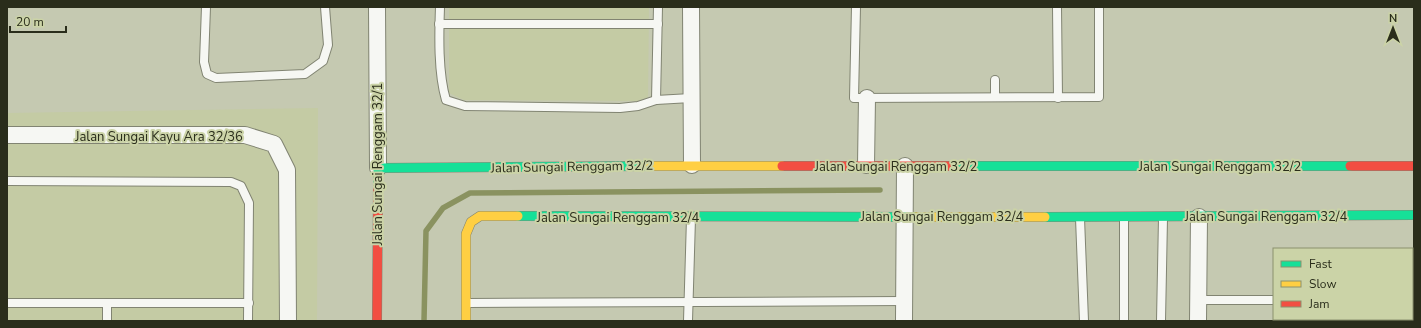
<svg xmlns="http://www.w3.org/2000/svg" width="1421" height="328" font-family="'Nunito Sans',sans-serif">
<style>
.built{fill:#c4cba4}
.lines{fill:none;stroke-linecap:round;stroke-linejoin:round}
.stream{stroke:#8a9260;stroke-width:5.5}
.lane-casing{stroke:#818472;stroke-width:10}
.street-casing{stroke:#818472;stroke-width:18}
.fast-casing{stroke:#818472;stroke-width:10}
.slow-casing{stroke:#818472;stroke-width:10}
.jam-casing{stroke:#818472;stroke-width:10}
.lane{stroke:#f6f7f3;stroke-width:8}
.street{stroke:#f6f7f3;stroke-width:16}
.fast{stroke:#16e098;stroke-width:9}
.slow{stroke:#ffcf43;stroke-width:9}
.jam{stroke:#f24e42;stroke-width:9}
.labels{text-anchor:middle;stroke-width:4;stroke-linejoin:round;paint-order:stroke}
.street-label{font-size:13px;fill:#2a2d1b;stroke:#cbd3a7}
</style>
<rect width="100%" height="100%" fill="#c5c9b1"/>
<g class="built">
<polygon points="449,7 649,7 648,97 638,101 464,100 449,93"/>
<polygon points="318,108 317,321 7,321 7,113"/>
</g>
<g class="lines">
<polyline class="stream" points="424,321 426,231 443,208 470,193 880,190"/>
<defs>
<g id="lane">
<polyline points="206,7 204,62 207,74 216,78 305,74 323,61 328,45 325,7"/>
<path d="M440 7C439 35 438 73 446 100L465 106 620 108 638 106 656 100 691 98"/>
<polyline points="856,7 854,98 1099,97 1099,7"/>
<polyline points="1057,7 1058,98"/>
<polyline points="439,24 658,24"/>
<polyline points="995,80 995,97"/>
<polyline points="656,100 658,7"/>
<polyline points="7,181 231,182 241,186 249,203 248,321"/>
<polyline points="1080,218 1084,321"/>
<polyline points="1124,218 1124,321"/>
<polyline points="1412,299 1414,299"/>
<polyline points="1198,300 1274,300"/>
<polyline points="7,303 249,303"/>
<polyline points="107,303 107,321"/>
<polyline points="468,303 905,301"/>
<polyline points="688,321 691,218"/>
<polyline points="1161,321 1163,218"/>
</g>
<g id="street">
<polyline points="377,7 378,168"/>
<polyline points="691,7 692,165"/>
<polyline points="7,135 245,135 274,144 287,170 288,321"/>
<polyline points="866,165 867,98"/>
<polyline points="904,321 905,166"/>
<polyline points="1198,321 1199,217"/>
</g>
<g id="fast">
<polyline points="951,166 1350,166"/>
<polyline points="378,186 378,168 646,166"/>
<polyline points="518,216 914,217"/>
<polyline points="1045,217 1414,215"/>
</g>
<g id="slow">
<polyline points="646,166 782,166"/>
<polyline points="914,217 1045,217"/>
<polyline points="466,321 466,234 471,222 480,216 518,216"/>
</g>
<g id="jam">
<polyline points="782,166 951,166"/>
<polyline points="1350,166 1414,166"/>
<polyline points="377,321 378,186"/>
</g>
</defs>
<use href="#lane" class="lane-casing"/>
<use href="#street" class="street-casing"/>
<use href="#fast" class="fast-casing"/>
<use href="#slow" class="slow-casing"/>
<use href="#jam" class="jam-casing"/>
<use href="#lane" class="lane"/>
<use href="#street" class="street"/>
<use href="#fast" class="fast"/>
<use href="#slow" class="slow"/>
<use href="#jam" class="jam"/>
</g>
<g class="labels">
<g class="street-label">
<text x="159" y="141">Jalan Sungai Kayu Ara 32/36</text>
<text transform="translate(377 164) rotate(-90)" y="5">Jalan Sungai Renggam 32/1</text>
<text transform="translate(572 166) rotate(-1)" y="5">Jalan Sungai Renggam 32/2</text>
<text x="896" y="171">Jalan Sungai Renggam 32/2</text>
<text x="1220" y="171">Jalan Sungai Renggam 32/2</text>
<text x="942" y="221">Jalan Sungai Renggam 32/4</text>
<text x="1266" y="221">Jalan Sungai Renggam 32/4</text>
<text x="618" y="222">Jalan Sungai Renggam 32/4</text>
</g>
</g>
<rect width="1421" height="328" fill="none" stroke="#2a2d1b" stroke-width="16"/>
<rect x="1273" y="248" width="140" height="72" fill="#cbd3a7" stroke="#8b916f"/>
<rect x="1281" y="261" width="20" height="6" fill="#16e098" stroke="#8b916f"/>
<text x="1309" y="268" font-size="12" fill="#2a2d1b">Fast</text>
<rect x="1281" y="281" width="20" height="6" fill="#ffcf43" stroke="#8b916f"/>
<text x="1309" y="288" font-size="12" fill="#2a2d1b">Slow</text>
<rect x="1281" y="301" width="20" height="6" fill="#f24e42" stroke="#8b916f"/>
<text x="1309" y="308" font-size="12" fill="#2a2d1b">Jam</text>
<g transform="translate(1393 28)" stroke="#cbd3a7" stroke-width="3" paint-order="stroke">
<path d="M0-3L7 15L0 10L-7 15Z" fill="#2a2d1b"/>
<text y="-6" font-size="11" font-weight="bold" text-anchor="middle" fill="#2a2d1b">N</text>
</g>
<path d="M10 26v6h56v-6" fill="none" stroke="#2a2d1b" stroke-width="2"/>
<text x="16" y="26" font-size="12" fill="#2a2d1b" stroke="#cbd3a7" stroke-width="3" paint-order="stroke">20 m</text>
</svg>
